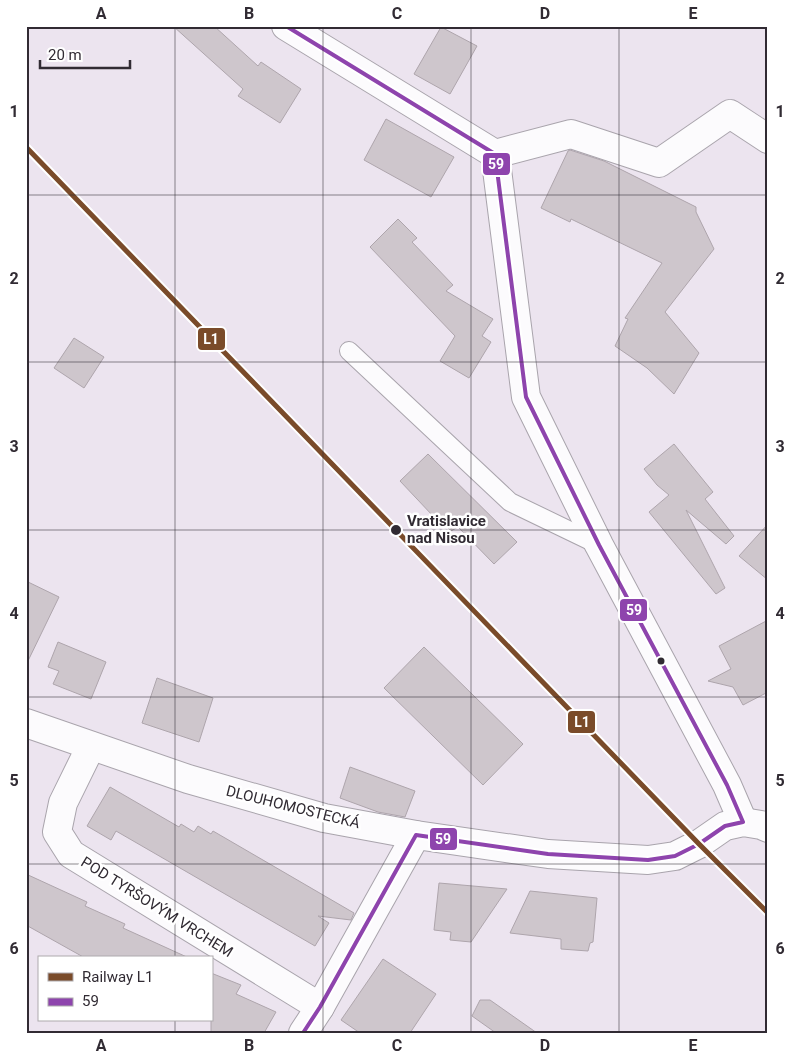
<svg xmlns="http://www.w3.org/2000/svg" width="794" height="1059" font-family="Roboto,sans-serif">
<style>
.building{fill:#cec6cc;stroke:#aea5ac}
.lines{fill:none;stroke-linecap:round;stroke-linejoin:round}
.service-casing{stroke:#a9a4ac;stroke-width:20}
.minor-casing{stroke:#a9a4ac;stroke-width:30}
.tertiary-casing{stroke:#a9a4ac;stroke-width:30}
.service{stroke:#fcfbfd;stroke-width:18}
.minor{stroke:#fcfbfd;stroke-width:28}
.tertiary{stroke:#fcfbfd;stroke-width:28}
.bus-1-casing{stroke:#fff;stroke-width:8}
.bus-1{stroke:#8e44ad;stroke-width:4}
.rail-1-casing{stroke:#fff;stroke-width:9}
.rail-1{stroke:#7a4b2a;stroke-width:5}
.grid{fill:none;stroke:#312b33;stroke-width:1;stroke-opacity:0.55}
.stop-dot{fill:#312b33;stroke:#fff;stroke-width:2}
.labels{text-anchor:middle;stroke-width:5;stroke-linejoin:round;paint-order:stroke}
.stop-label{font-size:15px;font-weight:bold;fill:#312b33;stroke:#fff;text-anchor:start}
.street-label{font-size:15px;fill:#312b33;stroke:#fff}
.line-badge{stroke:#fff;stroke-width:2}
.badge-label{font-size:14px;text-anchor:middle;font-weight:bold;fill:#fff}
.neatline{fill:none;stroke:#312b33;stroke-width:2}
.grid-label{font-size:16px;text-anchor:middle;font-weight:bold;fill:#312b33}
</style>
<rect width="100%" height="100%" fill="#ece4ef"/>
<g class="building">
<polygon points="173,26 214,26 258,66 261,62 301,89 280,123 238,96 243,89"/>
<polygon points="441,27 477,46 450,94 414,74"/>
<polygon points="386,119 454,157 431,197 364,160"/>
<polygon points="570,150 604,161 696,207 696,212 714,249 665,312 699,353 674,394 647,368 615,346 628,319 625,318 662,263 571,219 570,222 541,208 568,151"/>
<polygon points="398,219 417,238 412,242 453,285 446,291 493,319 482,336 491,342 469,378 440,361 455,336 370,247"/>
<polygon points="74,338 104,357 84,388 54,368"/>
<polygon points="674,444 713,492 705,499 734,536 726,544 686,510 725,588 716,594 649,512 669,495 657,485 644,469"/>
<polygon points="428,454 517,542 494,564 458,527 451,531 434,514 433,516 400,481"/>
<polygon points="768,524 768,580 739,556"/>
<polygon points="26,581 59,597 26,665"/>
<polygon points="768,620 768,692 743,705 733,687 708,681 731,669 719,646"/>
<polygon points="58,642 106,662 91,699 53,684 59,671 48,667"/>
<polygon points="424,647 523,744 483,785 384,688"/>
<polygon points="157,678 213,698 199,742 142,723"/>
<polygon points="350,767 415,791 405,817 378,812 340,798"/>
<polygon points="110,787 179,827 181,824 194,832 198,826 211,834 213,831 354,913 351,920 318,916 329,923 315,946 116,831 111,840 87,826"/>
<polygon points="26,874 87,902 85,906 125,924 123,928 189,958 85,958 26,925"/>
<polygon points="439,883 507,889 471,942 450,940 451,932 434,930"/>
<polygon points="530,891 597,898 593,942 590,943 588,951 561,949 561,939 510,933"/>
<polygon points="383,959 436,994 410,1033 360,1033 341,1020"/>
<polygon points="211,973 241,985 236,994 276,1012 264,1033 211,1033"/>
<polygon points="480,1000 490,1000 537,1033 496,1033 472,1016"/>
</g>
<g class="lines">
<defs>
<polyline id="service" points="349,351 510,502 599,545"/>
<g id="minor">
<polyline points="286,26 495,154"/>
<polyline points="495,154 526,397 599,545 727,785 743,822"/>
<polyline points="495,154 571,134 659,163 730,114 768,139"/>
<polyline points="91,746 63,803 57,832 71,854 320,1007"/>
<polyline points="303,1033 320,1007 416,835"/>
</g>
<polyline id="tertiary" points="26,723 188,779 324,818 416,835 548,854 648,860 675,856 699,844 725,826 743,822 761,825 768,828"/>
</defs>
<use href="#service" class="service-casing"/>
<use href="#minor" class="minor-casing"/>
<use href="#tertiary" class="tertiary-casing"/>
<use href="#service" class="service"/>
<use href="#minor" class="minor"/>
<use href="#tertiary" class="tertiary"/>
<defs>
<polyline id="bus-1" points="286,26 495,154 526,397 599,545 727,785 743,822 725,826 699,844 675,856 648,860 548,854 416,835 320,1007 303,1033"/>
</defs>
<use href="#bus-1" class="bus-1-casing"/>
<use href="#bus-1" class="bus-1"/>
<defs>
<polyline id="rail-1" points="26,147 699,844 768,913"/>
</defs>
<use href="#rail-1" class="rail-1-casing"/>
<use href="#rail-1" class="rail-1"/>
</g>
<path class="grid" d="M175 26V958M323 26V1033M471 26V1033M619 26V1033M26 195H768M26 362H768M26 530H768M26 697H768M26 864H768M175 1020V1033"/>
<g class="stop-dot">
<circle cx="396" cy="530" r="6"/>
<circle cx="661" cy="661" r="4.5"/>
</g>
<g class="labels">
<g class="stop-label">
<text x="407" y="526">Vratislavice<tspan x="407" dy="17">nad Nisou</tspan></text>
</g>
<g class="street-label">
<text transform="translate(293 807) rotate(14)" y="5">DLOUHOMOSTECKÁ</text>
<text transform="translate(157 907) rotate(32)" y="5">POD TYRŠOVÝM VRCHEM</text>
</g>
</g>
<g class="line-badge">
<rect x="482" y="152" width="29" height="24" rx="5" fill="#8e44ad"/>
<rect x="197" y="327" width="29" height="24" rx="5" fill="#7a4b2a"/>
<rect x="619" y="598" width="29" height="24" rx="5" fill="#8e44ad"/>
<rect x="567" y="710" width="29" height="24" rx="5" fill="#7a4b2a"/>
<rect x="429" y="827" width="29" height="24" rx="5" fill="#8e44ad"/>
</g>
<g class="badge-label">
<text x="496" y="169">59</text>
<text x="211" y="344">L1</text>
<text x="634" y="615">59</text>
<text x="582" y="727">L1</text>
<text x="443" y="844">59</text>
</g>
<rect width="794" height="1059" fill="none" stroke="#ffffff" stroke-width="55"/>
<rect x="38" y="956" width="175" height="65" fill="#ffffff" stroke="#adaaad"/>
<rect x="48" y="973" width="25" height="8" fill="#7a4b2a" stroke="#adaaad"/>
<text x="82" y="982" font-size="15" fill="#312b33">Railway L1</text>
<rect x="48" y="998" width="25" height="8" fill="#8e44ad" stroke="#adaaad"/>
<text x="82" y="1006" font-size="15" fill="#312b33">59</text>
<path d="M40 60v8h90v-8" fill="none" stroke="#312b33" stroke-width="2.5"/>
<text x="48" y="60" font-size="15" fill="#312b33" stroke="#ffffff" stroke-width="4" paint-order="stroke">20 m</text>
<rect x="28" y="28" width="738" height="1004" class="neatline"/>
<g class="grid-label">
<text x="101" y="19">A</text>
<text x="249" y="19">B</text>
<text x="397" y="19">C</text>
<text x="545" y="19">D</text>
<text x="693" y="19">E</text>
<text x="14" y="117">1</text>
<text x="780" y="117">1</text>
<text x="14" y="284">2</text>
<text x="780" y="284">2</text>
<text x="14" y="452">3</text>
<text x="780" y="452">3</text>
<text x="14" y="619">4</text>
<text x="780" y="619">4</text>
<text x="14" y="786">5</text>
<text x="780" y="786">5</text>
<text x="14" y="954">6</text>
<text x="780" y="954">6</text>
<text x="101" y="1051">A</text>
<text x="249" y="1051">B</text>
<text x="397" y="1051">C</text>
<text x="545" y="1051">D</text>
<text x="693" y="1051">E</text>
</g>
</svg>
